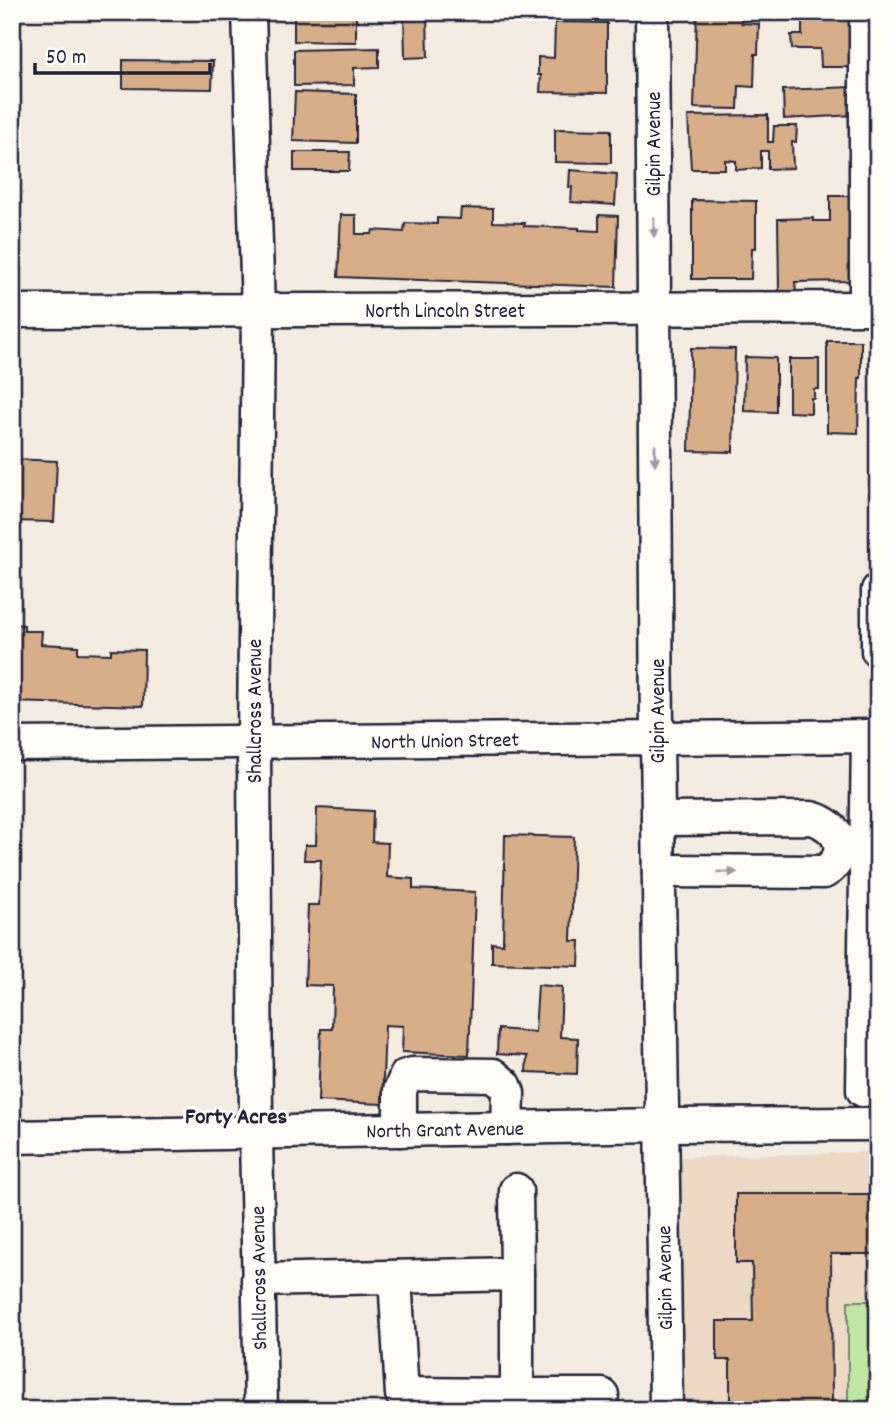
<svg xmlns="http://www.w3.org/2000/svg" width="890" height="1422" font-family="Dekko,sans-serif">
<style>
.built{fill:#ecd9c6}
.green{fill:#bfe8a4;stroke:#708570;stroke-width:2}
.building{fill:#d7ae88;stroke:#22223b;stroke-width:2}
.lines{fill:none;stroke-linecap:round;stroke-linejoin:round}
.minor-casing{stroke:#22223b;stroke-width:37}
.minor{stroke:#fdfcf7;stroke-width:32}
.oneway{fill:#9a9aa2}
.labels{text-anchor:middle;stroke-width:6;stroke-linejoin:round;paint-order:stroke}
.street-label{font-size:21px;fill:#22223b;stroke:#fdfcf7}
.neighbourhood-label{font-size:23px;font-weight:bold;fill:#22223b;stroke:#fdfcf7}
</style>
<rect width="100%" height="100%" fill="#f5ece1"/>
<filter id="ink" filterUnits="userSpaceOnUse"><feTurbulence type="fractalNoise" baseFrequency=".0143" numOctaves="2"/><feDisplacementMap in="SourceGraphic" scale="14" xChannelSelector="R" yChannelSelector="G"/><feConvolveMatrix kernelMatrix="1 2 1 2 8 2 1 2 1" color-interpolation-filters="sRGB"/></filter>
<g filter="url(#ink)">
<polygon class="built" points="878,1152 878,1410 676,1410 676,1157"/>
<rect class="green" x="848" y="1301" width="30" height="109"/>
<g class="building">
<polygon points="294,12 356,12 356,42 294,41"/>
<polygon points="404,12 427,12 428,57 405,58"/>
<polygon points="577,12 615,12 615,21 576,19"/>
<polygon points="697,12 741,12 741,23 759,24 758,54 755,54 754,87 739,86 738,109 694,108"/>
<polygon points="808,12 851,12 852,67 821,67 820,49 792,49 791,35 802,35 802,20 808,20"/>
<polygon points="555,22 607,23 607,93 540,92 541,75 538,75 538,57 554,58"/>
<polygon points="379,48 379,67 354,68 354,85 294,86 294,50"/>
<polygon points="123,60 213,61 212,89 123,88"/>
<polygon points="852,87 854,115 784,119 783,90"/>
<polygon points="295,92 356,94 356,143 293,141"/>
<polygon points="768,115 768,142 773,142 774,126 797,126 796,142 792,142 793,168 768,169 768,151 761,151 761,168 736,170 736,161 725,160 725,169 691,169 688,116"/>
<polygon points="555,129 611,130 611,163 555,162"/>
<polygon points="294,152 350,152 349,171 294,171"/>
<polygon points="570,170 617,174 615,205 571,202 572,187 569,187"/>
<polygon points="830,196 851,196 852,281 795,282 796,292 779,292 778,219 813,218 813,221 830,221"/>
<polygon points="692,200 756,201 756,248 752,248 751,279 692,279"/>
<polygon points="461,208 493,209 493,222 525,223 524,226 579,228 579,230 599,231 599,215 618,216 616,287 338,277 341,215 356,215 356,234 372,234 373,230 404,232 405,223 437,224 437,218 460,219"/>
<polygon points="827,341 861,341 861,378 859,378 858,433 827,432"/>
<polygon points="691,348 735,349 733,452 689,451"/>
<polygon points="745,357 776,358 776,412 744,411"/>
<polygon points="789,359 819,359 819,389 814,389 814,398 811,398 811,413 789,412"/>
<polygon points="12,459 57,461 54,522 12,521"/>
<polygon points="12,624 24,625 24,631 42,631 41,644 78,646 78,653 111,654 111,649 144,650 143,706 12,702"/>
<polygon points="317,808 373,811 372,842 388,843 387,877 413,879 413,889 475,892 469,1055 402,1052 403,1026 385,1025 382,1104 318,1101 321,1029 332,1029 333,986 305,985 308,905 319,905 321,860 304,860 305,845 316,845"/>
<polygon points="505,835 574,837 571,941 580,941 579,966 492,963 492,943 503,944"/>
<polygon points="538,985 562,987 560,1037 578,1038 577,1074 526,1072 527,1056 497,1054 498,1029 535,1032"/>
<polygon points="736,1194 878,1194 878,1254 831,1254 832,1410 740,1410 740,1403 730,1403 730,1360 717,1360 717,1321 753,1321 752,1263 736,1263"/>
</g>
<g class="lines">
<defs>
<g id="minor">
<polyline points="249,12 258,311 254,742 256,1133 261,1410"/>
<polyline points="652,12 657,738 666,1410"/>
<polyline points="866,308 866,12"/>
<polyline points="12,311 878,308"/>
<polyline points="878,590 878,651"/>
<polyline points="12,744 878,736"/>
<path d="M658 819 811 818C839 825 854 854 824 872L659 871"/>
<polyline points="863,1090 868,736"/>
<polyline points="400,1130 400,1090 406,1076 413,1074 493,1075 505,1085 508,1093 507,1128"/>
<polyline points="12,1137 662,1125 878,1124"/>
<polyline points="516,1190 517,1274"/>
<polyline points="395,1277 402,1394 517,1395"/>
<polyline points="258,1280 517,1274 517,1395 602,1395"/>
</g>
</defs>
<use href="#minor" class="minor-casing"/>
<use href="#minor" class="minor"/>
</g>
<defs><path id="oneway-solid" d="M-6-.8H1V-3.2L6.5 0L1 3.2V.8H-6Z" transform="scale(1.75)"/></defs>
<g class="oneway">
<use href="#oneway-solid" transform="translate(654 227) rotate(90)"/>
<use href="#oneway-solid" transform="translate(655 455) rotate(90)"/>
<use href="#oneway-solid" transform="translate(727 872) rotate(1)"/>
</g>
</g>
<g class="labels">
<g class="street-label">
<text transform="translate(653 144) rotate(-90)" y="7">Gilpin Avenue</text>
<text x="445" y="317">North Lincoln Street</text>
<text transform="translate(254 711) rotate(-90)" y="7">Shallcross Avenue</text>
<text transform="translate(657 711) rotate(-90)" y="7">Gilpin Avenue</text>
<text transform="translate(445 740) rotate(-1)" y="7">North Union Street</text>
<text transform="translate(445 1129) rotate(-1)" y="7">North Grant Avenue</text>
<text transform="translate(258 1278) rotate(-91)" y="7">Shallcross Avenue</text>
<text transform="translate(664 1278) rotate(-91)" y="7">Gilpin Avenue</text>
</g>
<g class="neighbourhood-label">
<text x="236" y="1123">Forty Acres</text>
</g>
</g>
<rect width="890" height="1422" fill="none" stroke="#fdfcf7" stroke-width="42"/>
<rect x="21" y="21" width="848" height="1380" fill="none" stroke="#22223b" stroke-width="2.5" filter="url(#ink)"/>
<path d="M35 63v10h175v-10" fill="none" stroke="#22223b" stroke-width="3.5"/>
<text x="46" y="63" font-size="21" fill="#22223b" stroke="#fdfcf7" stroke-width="5" paint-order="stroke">50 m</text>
</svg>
